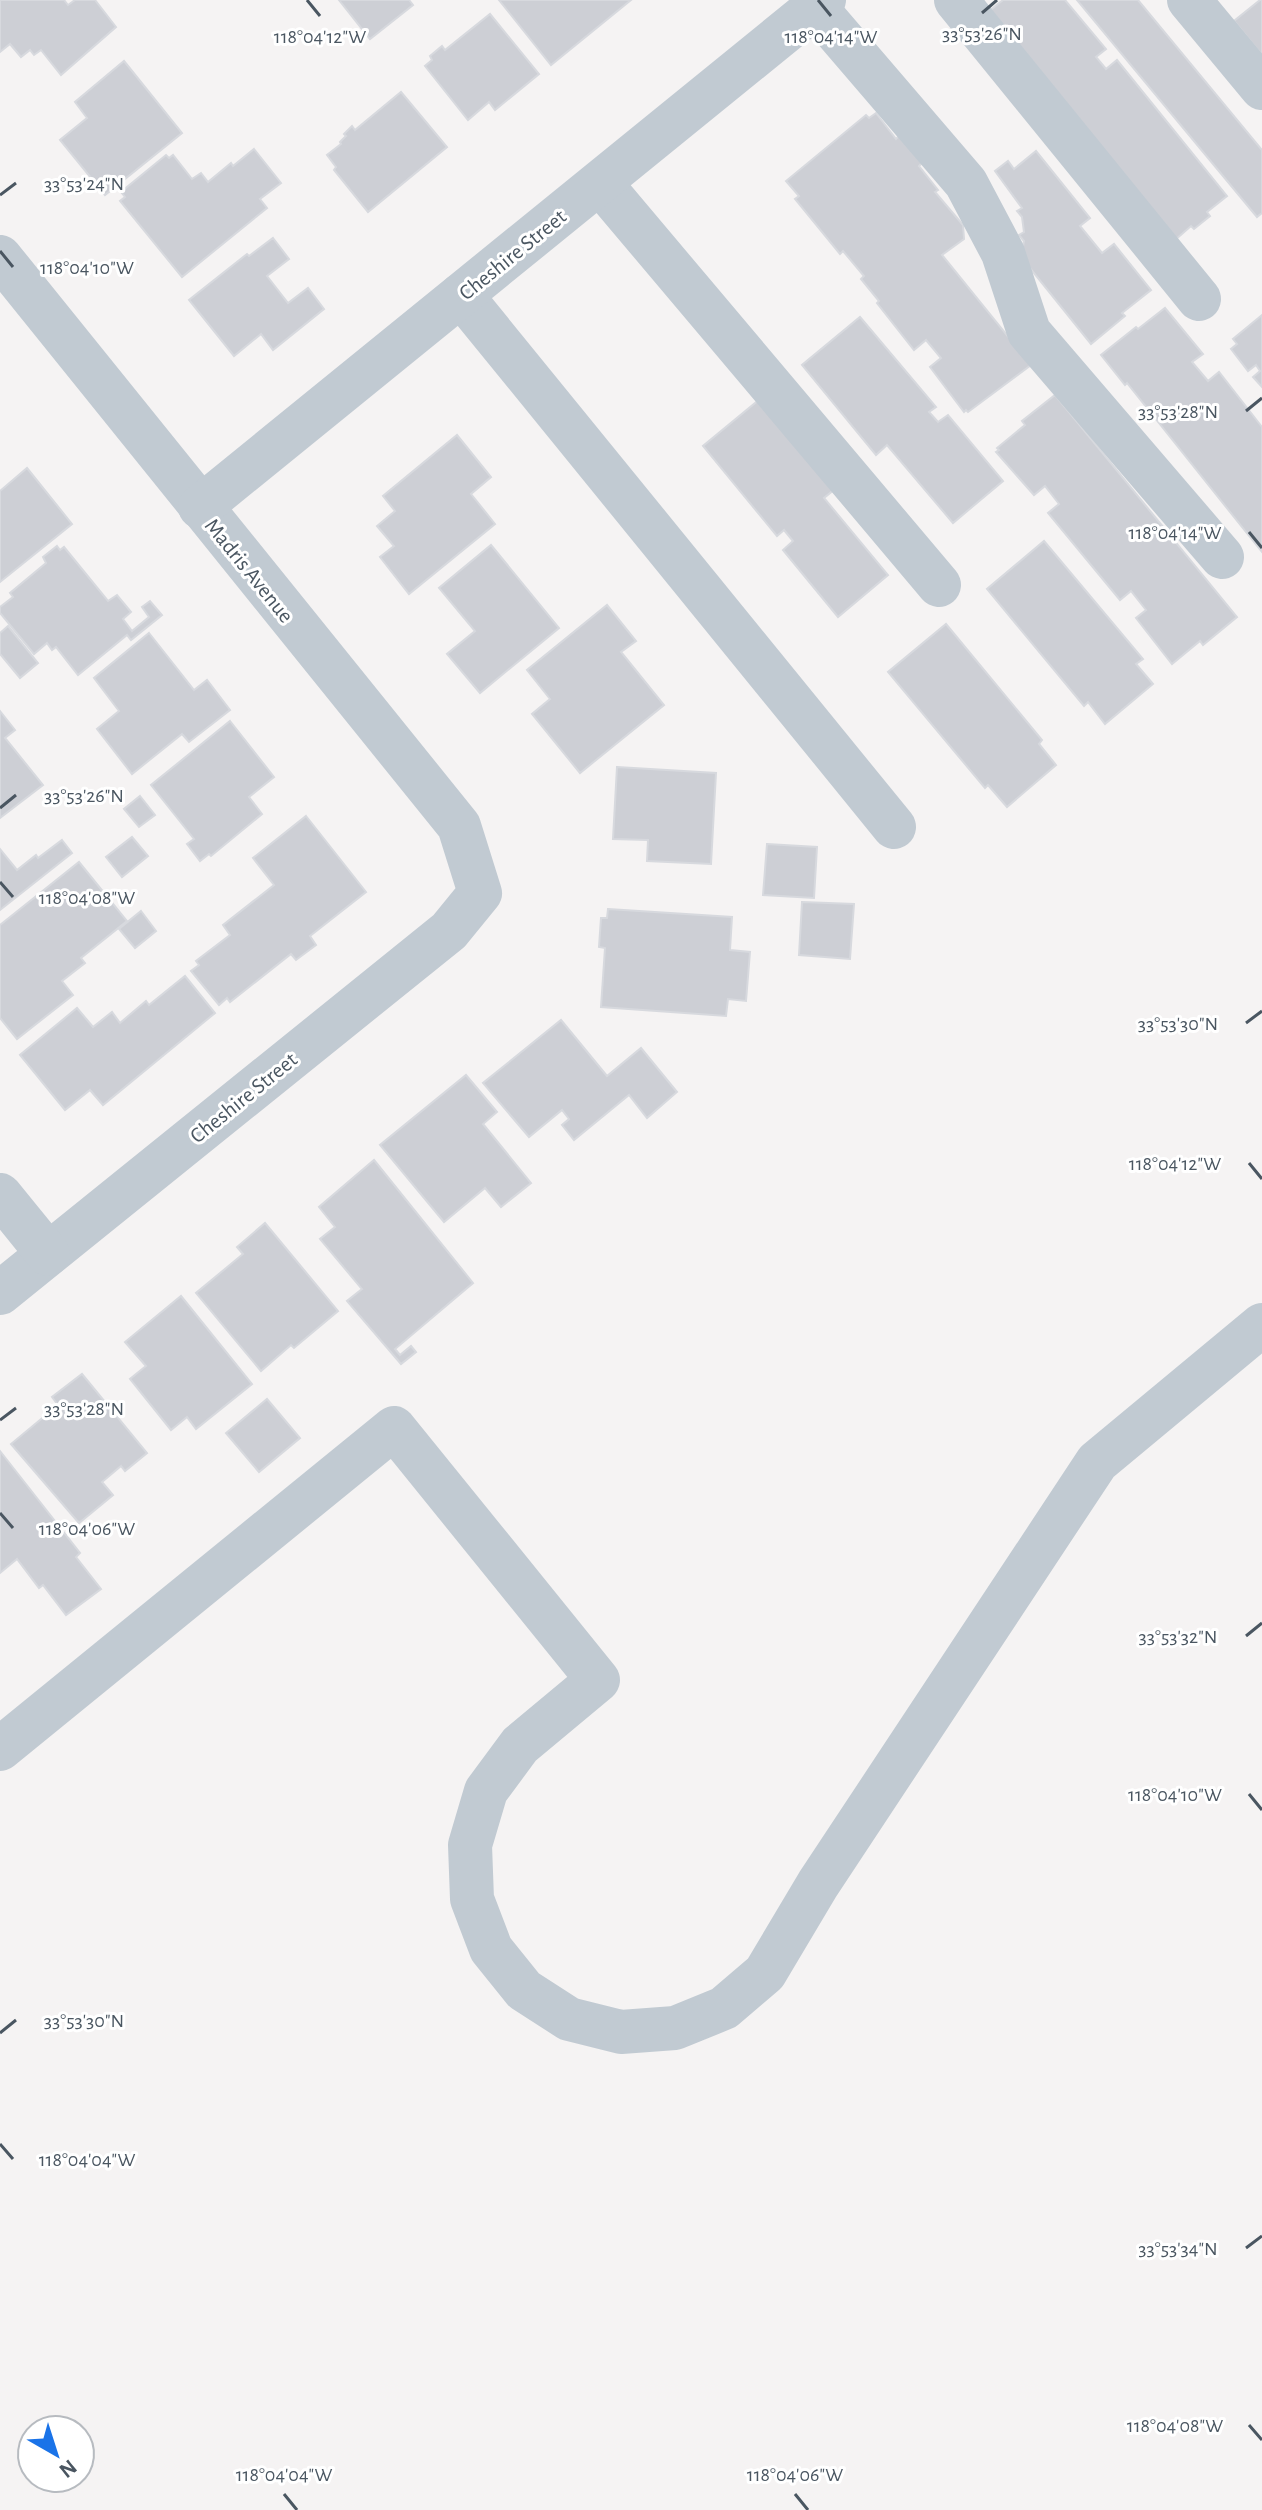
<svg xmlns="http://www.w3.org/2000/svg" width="1262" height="2510" font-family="'Alegreya Sans',sans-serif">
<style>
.building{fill:#cdcfd5;stroke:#d7d9de;stroke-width:2}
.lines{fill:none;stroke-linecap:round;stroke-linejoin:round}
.minor{stroke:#c1cad2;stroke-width:44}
.ticks{fill:none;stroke:#4a5661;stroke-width:3}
.labels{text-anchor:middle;stroke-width:6;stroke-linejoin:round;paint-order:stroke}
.street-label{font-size:22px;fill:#4a5661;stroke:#fff}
.ticks-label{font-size:20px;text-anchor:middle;fill:#4a5661;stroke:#fff;stroke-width:6;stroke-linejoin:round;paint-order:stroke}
</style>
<rect width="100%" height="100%" fill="#f5f3f3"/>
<g class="building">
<polygon points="0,0 64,0 68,5 75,0 95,0 116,27 61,75 41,50 34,55 30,50 21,57 10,44 0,52"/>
<polygon points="339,0 409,0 413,5 370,39"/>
<polygon points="499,0 631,0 551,65"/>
<polygon points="1003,0 1065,0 1106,49 1096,57 1106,69 1117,60 1227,196 1207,212 1210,216 1194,229 1191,226 1175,240 988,12"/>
<polygon points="1077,0 1138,0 1262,150 1262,213 1257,217"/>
<polygon points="1260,0 1262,0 1262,55 1234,21"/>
<polygon points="490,14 539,74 495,110 489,102 468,120 425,66 432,60 430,56 442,46 445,50"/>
<polygon points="124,61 182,133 105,195 60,140 87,118 75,102"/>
<polygon points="401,92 447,147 368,212 334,170 336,167 327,155 341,144 340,142 346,136 344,134 352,126 355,130"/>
<polygon points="876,113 896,139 899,136 922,163 919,166 938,190 935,192 963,225 964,239 942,255 1031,365 968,412 966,410 964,412 930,367 941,358 926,340 914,350 877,303 879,301 861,279 864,276 843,251 840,254 795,199 799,196 786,181 866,115 869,118"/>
<polygon points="254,149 281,183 260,199 267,208 182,277 120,201 125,197 121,192 166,155 169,158 173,155 192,179 201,173 208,182 231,163 233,166"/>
<polygon points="1036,151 1090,218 1080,226 1102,253 1114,244 1151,290 1122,313 1125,316 1091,344 1021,257 1024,241 1019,235 1024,232 1022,217 1017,211 1022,208 995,171 1008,161 1014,169"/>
<polygon points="273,238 289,259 267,276 288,303 308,288 324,309 273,350 261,334 234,356 189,300 247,254 249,256"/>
<polygon points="1165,308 1203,354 1192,362 1208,381 1219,372 1262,427 1262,552 1127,383 1125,385 1101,355 1136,327 1138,329"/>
<polygon points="1262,315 1262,387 1253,377 1260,371 1256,365 1248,371 1231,349 1237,344 1233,339"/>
<polygon points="860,317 936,407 929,412 938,422 948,415 1003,481 953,523 887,445 876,455 802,365"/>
<polygon points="1055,395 1237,617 1203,645 1200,641 1172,664 1136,618 1146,610 1131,591 1120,600 1048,513 1059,504 1045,486 1034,495 996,452 999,450 997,448 1025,425 1022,421"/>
<polygon points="760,399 835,489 824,498 888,575 838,617 783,550 793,541 784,530 777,536 703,446"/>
<polygon points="457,435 491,477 471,494 495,524 409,594 380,557 394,546 377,526 395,511 383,496"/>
<polygon points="27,468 72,524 0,582 0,491"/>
<polygon points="1044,541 1143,659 1136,664 1153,684 1105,724 1088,702 1084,706 987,589"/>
<polygon points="491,545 559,628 480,693 447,654 475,631 439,588"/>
<polygon points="57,546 60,550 64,547 108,601 117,595 131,612 123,619 132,631 149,617 142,607 150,601 162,615 131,640 127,635 78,675 56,647 52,650 47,643 34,654 0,613 0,607 13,597 10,593 46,563 43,557"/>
<polygon points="607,605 636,641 621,652 664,705 580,773 532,714 550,699 527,670"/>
<polygon points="946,624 1042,740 1039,744 1056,765 1007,807 988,785 985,788 888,672"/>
<polygon points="8,626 38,663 20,678 0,654 0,633"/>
<polygon points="149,633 194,690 207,680 230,710 189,742 182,734 132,774 97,729 119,711 94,678"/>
<polygon points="0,711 15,730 5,738 43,785 0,818"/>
<polygon points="230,721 274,777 249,797 262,814 211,856 209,854 200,861 187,844 194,839 151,785"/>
<polygon points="617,767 716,773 711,864 647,861 648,840 613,839"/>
<polygon points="140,796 155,815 139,827 124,809"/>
<polygon points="306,816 366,892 310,936 316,945 296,960 291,954 230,1002 227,998 219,1005 191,971 199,965 196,961 230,935 223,925 274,885 253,858"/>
<polygon points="132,837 148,856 122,877 106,857"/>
<polygon points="62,840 72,853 0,910 0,849 17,870 36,855 38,858"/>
<polygon points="767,844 817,847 814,898 763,895"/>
<polygon points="79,862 127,921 81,958 85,963 62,981 73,995 17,1039 0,1018 0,925"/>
<polygon points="802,902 854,904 850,959 799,955"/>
<polygon points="608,909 732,917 730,950 750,952 746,1001 728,999 726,1016 601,1007 605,948 599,947 601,918 607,918"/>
<polygon points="141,911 156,931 135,948 119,929"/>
<polygon points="185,976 215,1013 103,1105 90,1090 65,1110 20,1055 77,1008 93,1027 112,1012 120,1023 146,1001 149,1005"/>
<polygon points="561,1020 607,1076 641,1048 677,1092 647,1118 629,1095 574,1140 562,1125 569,1119 562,1110 529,1137 483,1083"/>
<polygon points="466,1075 497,1112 483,1124 531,1183 501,1207 485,1188 444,1222 380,1145"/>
<polygon points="374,1160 473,1283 395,1349 400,1355 411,1346 416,1352 401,1364 347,1301 362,1289 320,1239 335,1227 319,1207"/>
<polygon points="265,1223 338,1311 294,1348 291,1345 261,1371 196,1293 243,1254 237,1247"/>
<polygon points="181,1296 252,1384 196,1429 187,1417 171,1430 130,1379 146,1366 125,1342"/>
<polygon points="82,1374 147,1453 125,1471 121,1466 102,1482 113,1495 79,1523 11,1444 58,1405 52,1397"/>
<polygon points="267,1399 300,1438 259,1472 226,1433"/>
<polygon points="0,1451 80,1553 76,1557 101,1589 66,1615 43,1585 39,1588 17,1559 0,1573"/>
</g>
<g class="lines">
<g class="minor">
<polyline points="956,0 1199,299"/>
<polyline points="1189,0 1262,88"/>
<polyline points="815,7 966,183 1003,253 1029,332 1222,557"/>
<polyline points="600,183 939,585"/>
<polyline points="0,257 459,826 480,893 449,931 0,1293"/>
<polyline points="461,295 894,827"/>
<polyline points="200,507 824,0"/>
<polyline points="0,1195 48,1254"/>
<polyline points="0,1749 394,1428 598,1680 520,1745 486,1791 470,1845 472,1899 491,1949 524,1990 569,2019 621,2032 675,2028 724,2008 765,1973 818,1884 1097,1462 1262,1325"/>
</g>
</g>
<path class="ticks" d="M307 0 320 16M818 0 831 16M982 13 997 0M0 195 16 183M0 251 13 267M1246 411 1262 398M1249 532 1262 548M0 808 16 795M0 882 13 897M1246 1023 1262 1011M1249 1163 1262 1179M0 1420 16 1408M0 1513 13 1528M1246 1636 1262 1623M1249 1794 1262 1810M0 2033 16 2020M0 2144 13 2159M1246 2248 1262 2236M1249 2425 1262 2440M284 2494 297 2510M795 2494 808 2510"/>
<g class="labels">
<g class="street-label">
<text transform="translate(512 254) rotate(-39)" y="8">Cheshire Street</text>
<text transform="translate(250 570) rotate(51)" y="8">Madris Avenue</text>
<text transform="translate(243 1097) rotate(-39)" y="8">Cheshire Street</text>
</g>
</g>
<g class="ticks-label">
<text x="982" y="40">33°53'26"N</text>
<text x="831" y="43">118°04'14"W</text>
<text x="320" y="43">118°04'12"W</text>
<text x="84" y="190">33°53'24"N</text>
<text x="87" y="274">118°04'10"W</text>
<text x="1178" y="418">33°53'28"N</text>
<text x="1175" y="539">118°04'14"W</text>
<text x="84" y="802">33°53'26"N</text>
<text x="87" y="904">118°04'08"W</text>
<text x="1178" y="1030">33°53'30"N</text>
<text x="1175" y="1170">118°04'12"W</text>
<text x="84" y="1415">33°53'28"N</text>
<text x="87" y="1535">118°04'06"W</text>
<text x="1178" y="1643">33°53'32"N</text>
<text x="1175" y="1801">118°04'10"W</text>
<text x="84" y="2027">33°53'30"N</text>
<text x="87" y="2166">118°04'04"W</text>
<text x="1178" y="2255">33°53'34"N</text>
<text x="1175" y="2432">118°04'08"W</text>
<text x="284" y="2481">118°04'04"W</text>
<text x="795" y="2481">118°04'06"W</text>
</g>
<g transform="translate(56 2454) rotate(141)"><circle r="38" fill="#ffffff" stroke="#b7bbc0" stroke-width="2"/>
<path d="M0-6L14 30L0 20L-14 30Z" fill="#1a73e8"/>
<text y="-12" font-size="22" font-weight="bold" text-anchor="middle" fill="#4a5661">N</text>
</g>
</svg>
